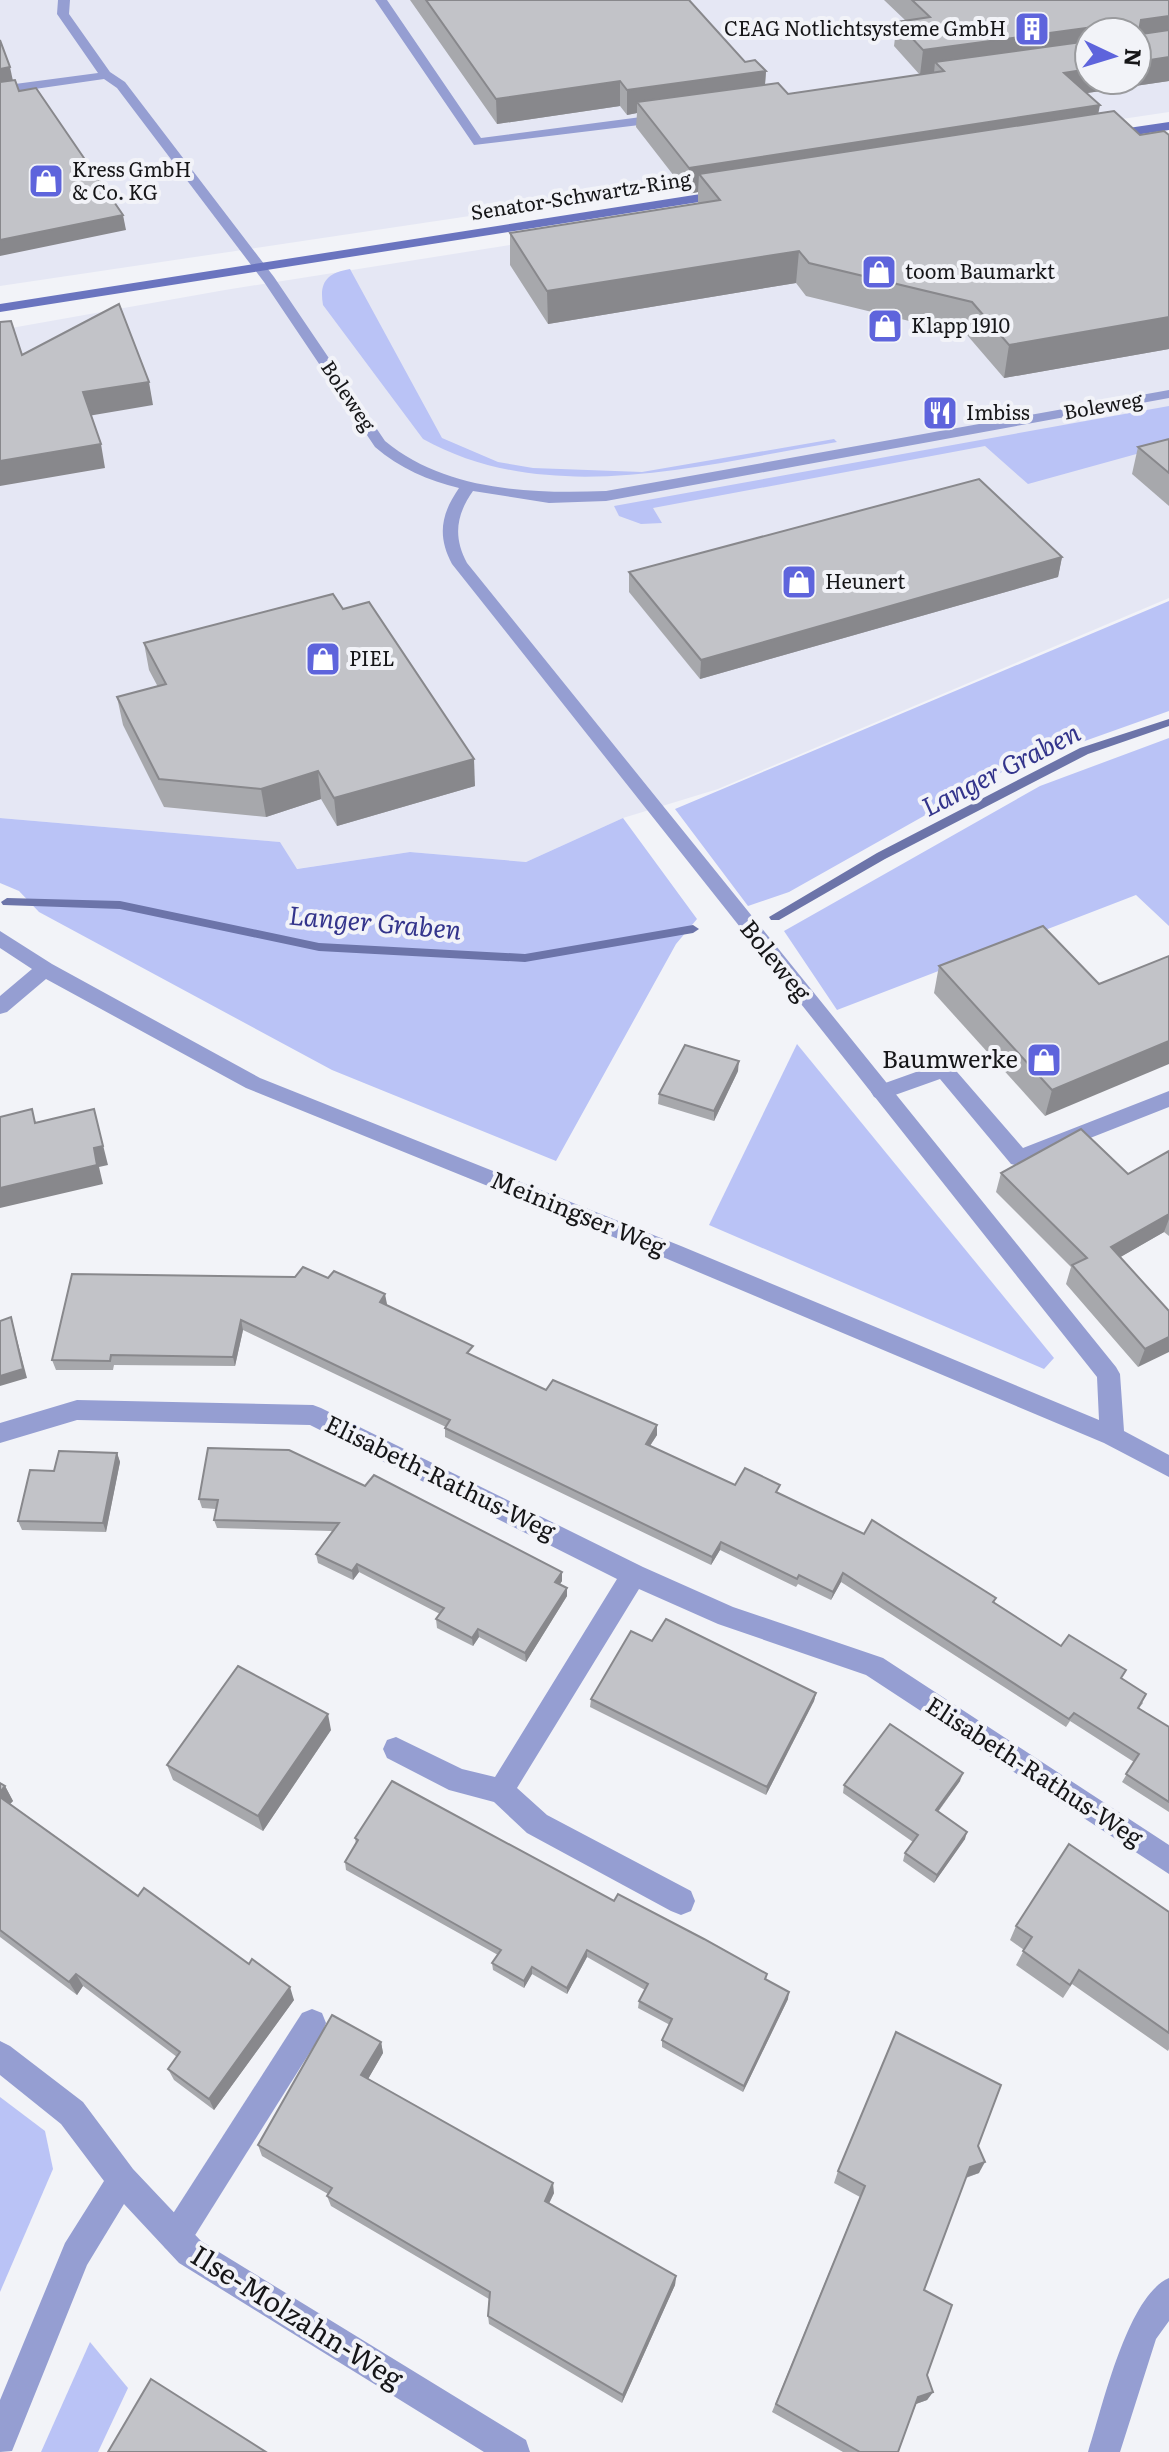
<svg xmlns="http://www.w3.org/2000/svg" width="1169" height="2452" font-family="Literata,serif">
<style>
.built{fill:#e5e7f4;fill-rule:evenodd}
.green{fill:#bac3f6}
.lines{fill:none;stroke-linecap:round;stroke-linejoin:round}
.stream{fill:#6c74a9;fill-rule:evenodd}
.service{fill:#959ed2;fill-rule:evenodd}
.minor{fill:#959ed2;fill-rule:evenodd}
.secondary{fill:#6a74bf;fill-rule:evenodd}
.wall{fill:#a7a8ac;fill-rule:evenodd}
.shaded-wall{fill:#88888c}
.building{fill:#c2c3c8;stroke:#88888c;stroke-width:2}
.labels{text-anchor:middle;stroke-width:8;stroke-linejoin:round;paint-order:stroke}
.far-poi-label{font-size:20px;fill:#161618;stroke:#f2f3f8;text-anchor:start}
.far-street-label{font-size:20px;fill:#161618;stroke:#f2f3f8}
.street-label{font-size:24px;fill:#161618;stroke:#f2f3f8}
.poi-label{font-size:24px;fill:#161618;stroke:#f2f3f8;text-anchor:end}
.water-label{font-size:26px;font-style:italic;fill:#34358c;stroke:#f2f3f8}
.near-street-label{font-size:28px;fill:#161618;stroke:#f2f3f8}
</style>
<rect width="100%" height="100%" fill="#f2f3f8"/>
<g class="built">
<path d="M0 0H1169V112L0 286ZM1089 32H1137V80H1089Z"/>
<polygon points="1169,141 1169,598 718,789 623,818 526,862 410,852 296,869 280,842 0,818 0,330 225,290"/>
</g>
<g class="green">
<path d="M350 269 442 438 498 462 533 468 642 472 834 439 837 442C704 464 549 509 423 439L323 305C319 282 327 273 350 269Z"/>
<polygon points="1169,406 1169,445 1028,484 985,446 653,508 662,523 641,524 619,516 614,506"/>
<polygon points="1169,601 1169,711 1009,768 789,892 748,906 675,809"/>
<polygon points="1169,738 1169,926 1136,895 837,1010 784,931 1040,786"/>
<polygon points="0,818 280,842 297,869 410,852 526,862 623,818 697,919 676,944 556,1161 332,1070 39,912 19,891 0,883"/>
<polygon points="797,1044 1054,1358 1044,1369 709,1225"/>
<polygon points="0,2097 45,2131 53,2169 0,2292"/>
<polygon points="90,2342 128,2388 98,2452 41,2452"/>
</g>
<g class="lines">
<g class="stream">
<polygon points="1169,719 1169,726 1088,754 885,859 779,920 771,920 769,917 877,853 1080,748"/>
<polygon points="7,898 120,901 319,943 525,954 693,925 699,929 693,933 525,962 319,951 120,909 3,905 1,902"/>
</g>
<g class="service">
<polygon points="375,0 387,0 481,138 664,114 670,118 664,122 474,145"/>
<polygon points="944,1062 951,1065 1023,1148 1169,1091 1169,1107 1019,1166 1011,1164 940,1079 881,1100 874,1097 871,1092 874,1087"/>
<polygon points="312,2009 322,2013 326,2023 322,2033 187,2248 176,2252 165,2248 161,2237 165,2226 302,2013"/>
</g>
<g class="minor">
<path d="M58 0H70L69 14 110 72 125 82 274 277 385 441C445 491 532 494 606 491L1169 390V398L606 501 549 503 473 491C456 515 453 537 467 563L1116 1367 1120 1374 1124 1431 1169 1455V1477L1104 1443 665 1258 246 1088 46 979 7 1012 0 1014V996L32 969 0 948V931L52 964 260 1078 681 1246 1099 1420 1097 1377 452 564C437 536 441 514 459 488 429 481 399 468 375 447L264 282 117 88 104 79 0 94V86L98 73 57 14Z"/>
<polygon points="77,1400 313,1405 321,1408 643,1567 733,1607 883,1658 1169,1845 1169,1874 866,1675 718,1624 639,1589 517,1788 547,1815 691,1891 695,1901 691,1911 681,1915 671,1911 527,1833 494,1802 449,1790 387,1758 383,1749 387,1740 396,1737 462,1769 495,1777 617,1579 310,1425 77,1420 0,1443 0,1423"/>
<polygon points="0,2041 10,2046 83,2102 133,2169 201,2241 526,2440 530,2452 484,2452 179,2263 124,2204 87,2265 12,2451 0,2452 0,2400 65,2243 104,2181 61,2124 0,2075"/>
<path d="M1169 2278V2321L1156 2339 1120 2452H1088C1102 2409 1127 2296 1169 2278Z"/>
</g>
<g class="secondary">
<polygon points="1169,122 1169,130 1108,139 1102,135 1108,131"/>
<polygon points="726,190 733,194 731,197 0,312 0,304"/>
</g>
</g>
<g class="wall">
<path d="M410 0H689L745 62 766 71 765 85 788 94 920 75 894 46 897 22 905 20 884 0H1169V81L1087 93 1098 114 1140 135H1169V349L1004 378 967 335 806 296 796 283 548 324 510 265V233L698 204V192L688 194 636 127 637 113 627 115 620 106 497 124ZM1089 32H1137L1089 80Z"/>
<polygon points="1169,439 1169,506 1132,474 1138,447"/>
<polygon points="1062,557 1058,577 700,679 629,592 629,572"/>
<polygon points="343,609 475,786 337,826 321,799 266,817 164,807 123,725 117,697 158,687 149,670 144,643"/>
<polygon points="939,966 1099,984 1045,1116 934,993"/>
<polygon points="738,1071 714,1121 658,1104 659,1094"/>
<polygon points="1169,1151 1169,1236 1164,1232 1120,1257 1169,1311 1138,1367 1066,1284 1071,1267 996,1192 1001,1173 1128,1174"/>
<polygon points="72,1274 387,1304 386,1305 473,1356 546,1390 657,1435 650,1446 735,1485 779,1493 996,1598 994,1603 1061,1646 1122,1679 1143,1703 1139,1708 1169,1727 1169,1812 1122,1782 1134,1762 1070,1721 1066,1727 841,1582 831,1600 798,1584 796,1587 720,1550 711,1565 445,1437 445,1428 446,1427 243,1330 235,1366 114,1365 113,1370 56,1370 52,1360"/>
<polygon points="117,1453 120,1462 106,1532 22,1530 18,1521 54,1471"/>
<polygon points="365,1486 562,1572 562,1581 560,1584 567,1588 567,1596 526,1662 479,1637 473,1646 437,1628 436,1619 440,1614 359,1572 353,1580 318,1563 316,1554 332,1531 217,1528 214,1520 216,1509 202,1508 199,1499"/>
<polygon points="652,1641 816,1693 814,1701 766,1795 590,1707 591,1699"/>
<polygon points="331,1730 263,1831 173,1780 167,1765"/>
<polygon points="960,1781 938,1812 965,1839 934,1883 903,1861 905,1853 913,1842 843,1793 844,1785"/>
<polygon points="0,1783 5,1786 13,1801 10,1804 138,1896 294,2000 214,2110 174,2080 168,2069 177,2057 83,1986 77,1995 0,1937"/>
<polygon points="355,1838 614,1901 767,1974 766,1979 788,1999 743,2092 662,2047 662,2040 670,2025 638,2008 639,2001 645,1990 587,1957 567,1994 532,1974 524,1988 493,1970 492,1963 498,1955 346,1870 345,1862 356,1844"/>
<polygon points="1169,1912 1169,2049 1168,2051 1072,1984 1063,1998 1016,1965 1024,1950 1010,1940 1016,1926"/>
<polygon points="381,2042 383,2053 368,2079 554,2193 549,2204 676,2276 675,2285 622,2403 489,2324 488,2316 489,2299 331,2206 327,2196 328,2194 262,2156 258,2145"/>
<polygon points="978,2146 979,2173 966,2178 924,2290 927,2375 933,2392 927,2400 916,2404 898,2452 843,2452 772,2412 860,2197 834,2183 838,2171"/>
</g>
<g class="shaded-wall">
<polygon points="1169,16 1169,40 1137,44 1141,20"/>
<polygon points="1093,27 1092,32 1089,32 1089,51 935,62 934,73 920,75 923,50"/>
<polygon points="1169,57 1169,81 1060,97 1064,73 1089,69 1089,80 1137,80 1137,62"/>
<polygon points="10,67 13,81 0,84 0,69"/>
<polygon points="766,71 764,96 637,102 637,113 627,115 627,90"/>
<polygon points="620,81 620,106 497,124 496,99"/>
<polygon points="1100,105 1095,130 699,174 698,192 688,194 689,168"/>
<polygon points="123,215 126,230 0,256 0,240"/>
<polygon points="799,251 796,283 548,324 547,291"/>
<polygon points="1169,317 1169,349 1004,378 1009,345"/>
<polygon points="149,382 153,405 88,416 83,392"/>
<polygon points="101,444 105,468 0,486 0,461"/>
<polygon points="1062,557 1058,577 700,679 701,660"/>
<polygon points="474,759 475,786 337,826 334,798"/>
<polygon points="318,771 321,799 266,817 261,789"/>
<polygon points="1169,1041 1169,1064 1045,1116 1052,1090"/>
<polygon points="739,1061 738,1071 714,1121 714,1111"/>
<polygon points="94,1109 108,1165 99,1167 103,1184 0,1208 0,1188 94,1148"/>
<polygon points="1169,1214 1169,1219 1164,1232 1105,1266 1111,1247"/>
<polygon points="385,1294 387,1304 381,1311 380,1302"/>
<polygon points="11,1317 27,1378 0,1386 0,1376"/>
<polygon points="241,1320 243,1330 235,1366 233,1357"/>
<polygon points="1169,1337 1169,1352 1138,1367 1145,1349"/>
<polygon points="657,1425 657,1435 645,1453 646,1444"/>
<polygon points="117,1453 120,1462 106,1532 103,1523"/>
<polygon points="721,1542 720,1550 711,1565 712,1557"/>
<polygon points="357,1564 359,1572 353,1580 352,1571"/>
<polygon points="562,1572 562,1581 555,1591 555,1582"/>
<polygon points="843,1573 841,1582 831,1600 833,1592"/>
<polygon points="567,1588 567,1596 526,1662 525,1653"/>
<polygon points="478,1629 479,1637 473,1646 472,1638"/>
<polygon points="816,1693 814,1701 766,1795 767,1787"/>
<polygon points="328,1714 331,1730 263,1831 258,1816"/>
<polygon points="963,1773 960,1781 933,1818 936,1810"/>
<polygon points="5,1786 13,1801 5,1809 0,1800 0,1792"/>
<polygon points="967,1832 965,1839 934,1883 937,1875"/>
<polygon points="587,1950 587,1957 567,1994 567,1988"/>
<polygon points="532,1967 532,1974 524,1988 524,1981"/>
<polygon points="76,1974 83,1986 77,1995 69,1982"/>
<polygon points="290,1987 294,2000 214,2110 209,2099"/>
<polygon points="789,1992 788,1999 743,2092 744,2086"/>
<polygon points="381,2042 383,2053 364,2086 361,2075"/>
<polygon points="985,2162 979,2173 964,2178 970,2167"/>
<polygon points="553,2183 554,2193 545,2211 545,2201"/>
<polygon points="676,2276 675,2285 622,2403 623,2395"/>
<polygon points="933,2392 927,2400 913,2405 918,2397"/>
</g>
<g class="building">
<polygon points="426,0 689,0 745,62 755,60 766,71 627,90 620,81 496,99"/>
<polygon points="912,0 1169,0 1169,16 1141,20 1139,31 1142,34 1169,30 1169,57 1137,62 1137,32 1096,32 1096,30 1093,27 923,50 897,22 930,17"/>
<polygon points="0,40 10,67 0,69"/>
<polygon points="1089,41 1089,69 1064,73 1100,105 689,168 637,102 778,83 788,94 944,71 935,62"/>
<polygon points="15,80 19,91 36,88 123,215 0,240 0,82"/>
<polygon points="1114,111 1140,135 1164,131 1169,135 1169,317 1009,345 972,302 809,263 799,251 547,291 510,233 720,200 699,174"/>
<polygon points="119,304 149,382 83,392 101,444 0,461 0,322 11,321 22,355"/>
<polygon points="1169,439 1169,473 1138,447"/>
<polygon points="979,479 1062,557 701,660 629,572"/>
<polygon points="333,594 343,609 369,602 474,759 334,798 318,771 261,789 159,779 117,697 166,684 144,643"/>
<polygon points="1043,926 1099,984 1169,956 1169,1041 1052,1090 939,966"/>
<polygon points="685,1045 739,1061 714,1111 659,1094"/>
<polygon points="32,1109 35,1123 94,1109 103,1146 94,1148 97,1165 0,1188 0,1117"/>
<polygon points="1081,1129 1128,1174 1169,1151 1169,1214 1111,1247 1169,1311 1169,1337 1145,1349 1072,1265 1087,1258 1001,1173"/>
<polygon points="303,1267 328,1278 334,1271 385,1294 380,1302 473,1346 467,1353 546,1390 553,1380 657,1425 646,1444 735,1485 745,1468 780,1485 776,1492 864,1534 872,1520 996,1598 993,1602 1061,1646 1069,1635 1126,1670 1121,1678 1146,1694 1138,1708 1169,1727 1169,1802 1126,1774 1139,1754 1074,1713 1069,1719 843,1573 833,1592 799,1575 797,1579 721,1542 712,1557 445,1428 450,1420 241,1320 233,1357 111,1355 110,1361 52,1360 72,1274 295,1277"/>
<polygon points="11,1317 23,1369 0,1376 0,1321"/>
<polygon points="208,1448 289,1450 365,1486 374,1475 562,1572 555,1582 567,1588 525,1653 478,1629 472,1638 436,1619 444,1608 357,1564 352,1571 316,1554 339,1523 214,1520 218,1500 199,1499"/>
<polygon points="59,1451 117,1453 103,1523 18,1521 30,1470 54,1471"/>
<polygon points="666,1619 816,1693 767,1787 591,1699 631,1631 652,1641"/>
<polygon points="238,1666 328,1714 258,1816 167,1765"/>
<polygon points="890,1724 963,1773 936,1810 967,1832 937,1875 905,1853 918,1835 844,1785"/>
<polygon points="392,1781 614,1901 618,1894 704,1939 767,1974 765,1979 789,1992 744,2086 662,2040 672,2019 639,2001 648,1984 587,1950 567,1988 532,1967 524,1981 492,1963 501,1950 345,1862 358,1840 355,1838"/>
<polygon points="0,1783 5,1786 0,1792"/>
<polygon points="0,1797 138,1896 144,1888 249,1964 252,1959 290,1987 209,2099 168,2069 180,2052 76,1974 69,1982 0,1930"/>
<polygon points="1069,1844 1169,1912 1169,2033 1079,1970 1070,1985 1023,1951 1032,1937 1016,1926"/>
<polygon points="332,2015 381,2042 361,2075 553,2183 545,2201 676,2276 623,2395 488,2316 490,2292 327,2196 332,2188 258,2145"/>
<polygon points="896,2032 1001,2085 978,2146 985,2162 970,2167 924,2290 952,2305 927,2375 933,2392 918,2397 898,2452 860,2452 776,2404 865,2186 838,2171"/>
<polygon points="151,2379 266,2452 108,2452"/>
</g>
<defs>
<symbol id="building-square" viewBox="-11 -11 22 22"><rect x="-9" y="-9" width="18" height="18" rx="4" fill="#5e64dc" stroke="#f2f3f8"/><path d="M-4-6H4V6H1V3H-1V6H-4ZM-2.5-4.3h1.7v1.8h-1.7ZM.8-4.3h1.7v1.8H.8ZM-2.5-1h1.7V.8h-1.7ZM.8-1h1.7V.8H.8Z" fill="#fff"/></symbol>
<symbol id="shop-square" viewBox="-11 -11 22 22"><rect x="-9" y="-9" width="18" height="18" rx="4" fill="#5e64dc" stroke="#f2f3f8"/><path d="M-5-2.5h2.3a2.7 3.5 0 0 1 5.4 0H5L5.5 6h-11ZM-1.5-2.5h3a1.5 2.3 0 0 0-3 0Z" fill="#fff"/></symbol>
<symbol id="restaurant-square" viewBox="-11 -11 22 22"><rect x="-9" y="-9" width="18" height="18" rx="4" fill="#5e64dc" stroke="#f2f3f8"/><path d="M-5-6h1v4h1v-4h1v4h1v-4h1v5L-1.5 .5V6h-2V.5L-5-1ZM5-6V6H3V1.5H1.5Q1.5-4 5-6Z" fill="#fff"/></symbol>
</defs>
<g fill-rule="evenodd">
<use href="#building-square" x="1012" y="9" width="40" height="40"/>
<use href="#shop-square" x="26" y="161" width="40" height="40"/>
<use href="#shop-square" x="859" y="252" width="40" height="40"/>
<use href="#shop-square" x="865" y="306" width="40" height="40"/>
<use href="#restaurant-square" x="920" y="393" width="40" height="40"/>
<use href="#shop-square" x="779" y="562" width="40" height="40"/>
<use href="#shop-square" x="303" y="639" width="40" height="40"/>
<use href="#shop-square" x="1024" y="1040" width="40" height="40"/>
</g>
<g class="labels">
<g class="far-poi-label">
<text x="1006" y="36" text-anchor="end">CEAG Notlichtsysteme GmbH</text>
<text x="72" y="177">Kress GmbH<tspan x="72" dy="23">&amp; Co. KG</tspan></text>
<text x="905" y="279">toom Baumarkt</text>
<text x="911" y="333">Klapp 1910</text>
<text x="966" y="420">Imbiss</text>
<text x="825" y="589">Heunert</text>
<text x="349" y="666">PIEL</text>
</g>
<g class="far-street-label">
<text transform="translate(581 196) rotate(-9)" y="7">Senator-Schwartz-Ring</text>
<text transform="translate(348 396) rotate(56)" y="7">Boleweg</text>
<text transform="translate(1103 406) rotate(-10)" y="7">Boleweg</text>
</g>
<g class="street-label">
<text transform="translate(775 961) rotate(51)" y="8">Boleweg</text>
<text transform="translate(578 1214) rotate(22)" y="8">Meiningser Weg</text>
<text transform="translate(440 1478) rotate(26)" y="8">Elisabeth-Rathus-Weg</text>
<text transform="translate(1034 1772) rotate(33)" y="8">Elisabeth-Rathus-Weg</text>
</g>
<g class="poi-label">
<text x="1018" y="1068">Baumwerke</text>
</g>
<g class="water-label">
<text transform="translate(1001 770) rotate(-27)" y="9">Langer Graben</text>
<text transform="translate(375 923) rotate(5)" y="9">Langer Graben</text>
</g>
<g class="near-street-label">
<text transform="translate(297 2317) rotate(32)" y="10">Ilse-Molzahn-Weg</text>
</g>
</g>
<g transform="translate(1113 56) rotate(94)"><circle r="38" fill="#f2f3f8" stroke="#9a9b9e" stroke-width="2"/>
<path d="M0-6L14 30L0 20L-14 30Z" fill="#5e64dc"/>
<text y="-12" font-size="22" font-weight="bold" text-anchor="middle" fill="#161618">N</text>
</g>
</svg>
